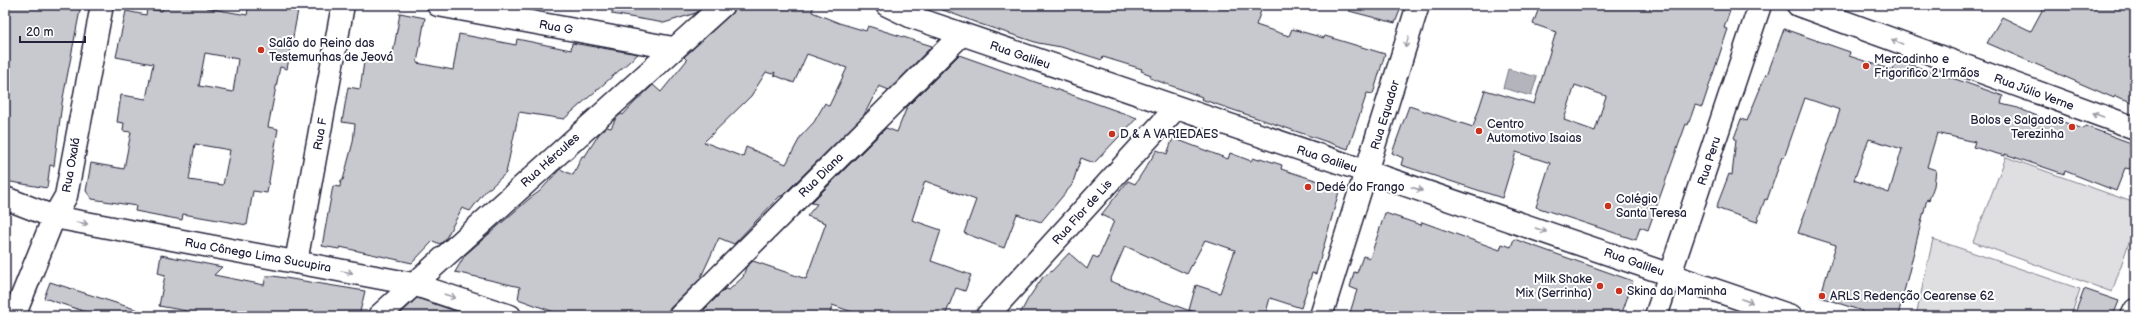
<svg xmlns="http://www.w3.org/2000/svg" width="2140" height="321" font-family="'Balsamiq Sans',sans-serif">
<style>
.green{fill:#dfdfe2;stroke:#80808e}
.water{fill:#b4b4bc;stroke:#7a7a88}
.building{fill:#c8c8cf;stroke:#22223b;fill-rule:evenodd}
.lines{fill:none;stroke-linecap:round;stroke-linejoin:round}
.minor-casing{stroke:#22223b;stroke-width:25}
.minor{stroke:#fff;stroke-width:22}
.oneway{stroke:#9c9ca7}
.poi-dot{fill:#c8321e;stroke:#fff;stroke-width:1.5}
.labels{text-anchor:middle;stroke-width:4;stroke-linejoin:round;paint-order:stroke}
.street-label{font-size:12px;fill:#22223b;stroke:#fff}
.poi-label{font-size:12px;fill:#22223b;stroke:#fff;text-anchor:start}
</style>
<rect width="100%" height="100%" fill="#fff"/>
<filter id="ink" filterUnits="userSpaceOnUse"><feTurbulence type="fractalNoise" baseFrequency=".025" numOctaves="2"/><feDisplacementMap in="SourceGraphic" scale="8" xChannelSelector="R" yChannelSelector="G"/><feConvolveMatrix kernelMatrix="1 2 1 2 8 2 1 2 1" color-interpolation-filters="sRGB"/></filter>
<g filter="url(#ink)">
<g class="green">
<polygon points="2006,157 2135,203 2135,225 2112,292 1973,242"/>
<polygon points="1933,239 2080,289 2071,316 1916,316"/>
</g>
<polygon class="water" points="1508,69 1537,77 1531,96 1503,88"/>
<g class="building">
<polygon points="5,5 81,5 62,103 54,166 50,165 47,188 5,181"/>
<path d="M163 5H207V8L247 15 249 5H299L287 69 280 67 268 127 278 129 267 193 253 191 247 225 183 214 182 220 135 211 136 206 92 199 86 191 91 163 124 169 131 132 123 131 124 123 117 122 121 95 146 99 153 64 116 57 126 11 146 15 147 9 162 11ZM205 53 238 59 233 92 199 86ZM195 144 230 150 223 185 189 180Z"/>
<polygon points="612,5 704,5 696,13 664,23 612,14"/>
<path d="M735 5H814L812 12 839 23 866 31 868 26 932 46 889 90 879 86 864 115 782 196H780L734 244 719 238 700 279 662 316H565L518 299 520 287 455 272 465 255 529 199 540 191 560 169 573 175 582 156H585L599 134 607 127 611 128 616 118 621 114 623 115 634 103 653 85 661 92 687 60 684 57 731 14ZM807 54 847 68 829 106 825 103 814 122 801 136 786 164 746 147 743 157 704 142 751 96 766 72 772 74 775 72 774 75 794 83Z"/>
<polygon points="935,5 1263,5 1256,25 1289,36 1292,29 1324,38 1325,36 1385,54 1373,94 1367,93 1348,149 1201,99 1202,97 1150,78 1151,75 1141,71 1142,69 1103,57 1102,60 1061,47 1038,43 980,24 935,7"/>
<polygon points="1350,5 1402,5 1395,23 1349,11"/>
<path d="M1540 5H1732L1724 28 1728 29 1702 107 1695 105 1688 125 1686 124 1648 230 1640 227 1636 240 1536 207 1550 163 1516 152 1502 198 1401 165 1403 158 1392 153 1409 106 1473 127 1485 90 1534 104 1556 32 1533 24ZM1575 85 1606 96 1595 131 1564 120Z"/>
<polygon points="2045,5 2135,5 2135,103 2115,96 2114,98 1987,43 2002,17 2031,31"/>
<polygon points="400,13 425,18 417,63 453,70 459,34 516,45 517,39 571,50 572,43 638,54 564,119 519,112 506,173 490,188 488,188 470,211 462,208 445,240 440,244 433,241 412,263 340,247 339,249 322,246 333,186 340,187 341,180 343,180 353,142 355,124 342,122 348,87 360,89 365,55 392,59"/>
<path d="M1784 29 1850 52 1849 56 1893 70 1896 60 1958 80 2003 96 2001 104 2018 108 2056 124 2058 120 2083 129 2085 126 2131 143 2130 146 2135 153 2130 169 2125 168 2116 191 2065 171 2064 174 2005 154V156L1973 147 1975 142 1937 133 1927 167 1936 170 1934 186 1929 200 1927 199 1898 316H1861L1862 311 1820 297 1836 245 1798 233 1840 110 1805 98 1784 158 1782 157 1767 200 1765 199 1757 222 1716 208 1729 174 1732 175 1736 139 1734 138 1741 119 1747 121 1766 74 1767 75ZM1869 139 1902 149 1889 193 1854 180Z"/>
<polygon points="959,55 1137,118 1094,163 1081,158 1072,185 1041,222 1017,214 1004,248 964,233 976,200 925,181 912,220 941,230 931,261 971,275 965,291 956,288 945,316 864,316 832,305 830,316 716,316 704,310 725,289 729,290 743,277 746,267 753,261 806,279 826,223 807,216 817,204 811,203 886,128 897,132 907,107"/>
<polygon points="1173,138 1228,159 1230,153 1251,161 1253,158 1259,160 1260,158 1282,165 1281,169 1340,188 1316,274 1312,273 1301,308 1270,298 1265,316 1209,316 1189,310 1196,285 1220,293 1235,250 1205,240 1187,274 1125,246 1110,281 1198,314 1198,316 1019,316 1028,299 1043,277 1052,271 1069,253 1087,269 1093,256 1098,258 1114,221 1101,215 1128,181 1135,184 1157,150 1167,154"/>
<polygon points="1385,213 1421,225 1422,222 1500,250 1502,244 1511,247 1514,239 1633,281 1621,316 1349,316 1357,290 1350,287 1354,272 1357,273 1363,256 1370,258"/>
<polygon points="161,255 222,267 214,275 264,285 266,276 273,276 365,291 359,316 186,316 187,311 159,306 165,275 158,273"/>
<polygon points="50,282 144,312 144,316 98,316 44,298"/>
<polygon points="2084,289 2119,301 2113,316 2074,316"/>
<polygon points="417,298 470,316 398,316"/>
</g>
<g class="lines">
<defs>
<g id="minor">
<polyline points="438,5 673,48"/>
<polyline points="887,5 912,17 1791,316"/>
<polyline points="1798,5 2135,128"/>
<polyline points="5,198 54,217 413,284 510,316"/>
<polyline points="296,262 343,5"/>
<polyline points="14,316 54,217 66,196 102,5"/>
<polyline points="379,316 723,5"/>
<polyline points="680,316 962,34"/>
<polyline points="987,316 1176,108"/>
<polyline points="1321,316 1418,5"/>
<polyline points="1656,316 1760,5"/>
<polyline points="2132,316 2135,310"/>
</g>
</defs>
<use href="#minor" class="minor-casing"/>
<use href="#minor" class="minor"/>
</g>
<defs><path id="oneway-shaft" d="M-6 0H5M1.5-3L5.5 0L1.5 3" fill="none" stroke-width="1.6" stroke-linecap="round" stroke-linejoin="round"/></defs>
<g class="oneway">
<use href="#oneway-shaft" transform="translate(1407 42) rotate(107)"/>
<use href="#oneway-shaft" transform="translate(1897 42) rotate(-160)"/>
<use href="#oneway-shaft" transform="translate(2098 115) rotate(-160)"/>
<use href="#oneway-shaft" transform="translate(1417 189) rotate(19)"/>
<use href="#oneway-shaft" transform="translate(82 223) rotate(10)"/>
<use href="#oneway-shaft" transform="translate(1541 230) rotate(19)"/>
<use href="#oneway-shaft" transform="translate(347 272) rotate(10)"/>
<use href="#oneway-shaft" transform="translate(450 296) rotate(18)"/>
<use href="#oneway-shaft" transform="translate(1747 301) rotate(19)"/>
</g>
</g>
<g class="poi-dot">
<circle cx="261" cy="50" r="4"/>
<circle cx="1866" cy="66" r="4"/>
<circle cx="2072" cy="127" r="4"/>
<circle cx="1479" cy="131" r="4"/>
<circle cx="1112" cy="134" r="4"/>
<circle cx="1308" cy="187" r="4"/>
<circle cx="1608" cy="206" r="4"/>
<circle cx="1600" cy="286" r="4"/>
<circle cx="1619" cy="291" r="4"/>
<circle cx="1822" cy="296" r="4"/>
</g>
<g class="labels">
<g class="street-label">
<text transform="translate(556 27) rotate(10)" y="4">Rua G</text>
<text transform="translate(1020 55) rotate(19)" y="4">Rua Galileu</text>
<text transform="translate(2034 92) rotate(20)" y="4">Rua Júlio Verne</text>
<text transform="translate(1385 115) rotate(-73)" y="4">Rua Equador</text>
<text transform="translate(320 134) rotate(-80)" y="4">Rua F</text>
<text transform="translate(1327 159) rotate(18)" y="4">Rua Galileu</text>
<text transform="translate(550 160) rotate(-42)" y="4">Rua Hércules</text>
<text transform="translate(1709 161) rotate(-72)" y="4">Rua Peru</text>
<text transform="translate(71 165) rotate(-80)" y="4">Rua Oxalá</text>
<text transform="translate(821 175) rotate(-45)" y="4">Rua Diana</text>
<text transform="translate(1082 212) rotate(-48)" y="4">Rua Flor de Lis</text>
<text transform="translate(258 255) rotate(10)" y="4">Rua Cônego Lima Sucupira</text>
<text transform="translate(1634 262) rotate(19)" y="4">Rua Galileu</text>
</g>
<g class="poi-label">
<text x="269" y="47">Salão do Reino das<tspan x="269" dy="14">Testemunhas de Jeová</tspan></text>
<text x="1874" y="63">Mercadinho e<tspan x="1874" dy="14">Frigorifico 2 Irmãos</tspan></text>
<text x="2064" y="124" text-anchor="end">Bolos e Salgados<tspan x="2064" dy="14">Terezinha</tspan></text>
<text x="1487" y="128">Centro<tspan x="1487" dy="14">Automotivo Isaias</tspan></text>
<text x="1120" y="138">D &amp; A VARIEDAES</text>
<text x="1316" y="191">Dedé do Frango</text>
<text x="1616" y="203">Colégio<tspan x="1616" dy="14">Santa Teresa</tspan></text>
<text x="1592" y="283" text-anchor="end">Milk Shake<tspan x="1592" dy="14">Mix (Serrinha)</tspan></text>
<text x="1627" y="295">Skina da Maminha</text>
<text x="1830" y="300">ARLS Redenção Cearense 62</text>
</g>
</g>
<rect width="2140" height="321" fill="none" stroke="#fff" stroke-width="20"/>
<rect x="10" y="10" width="2120" height="301" fill="none" stroke="#22223b" stroke-width="1.5" filter="url(#ink)"/>
<path d="M20 36v6h65v-6" fill="none" stroke="#22223b" stroke-width="2"/>
<text x="26" y="36" font-size="12" fill="#22223b" stroke="#ffffff" stroke-width="3" paint-order="stroke">20 m</text>
</svg>
